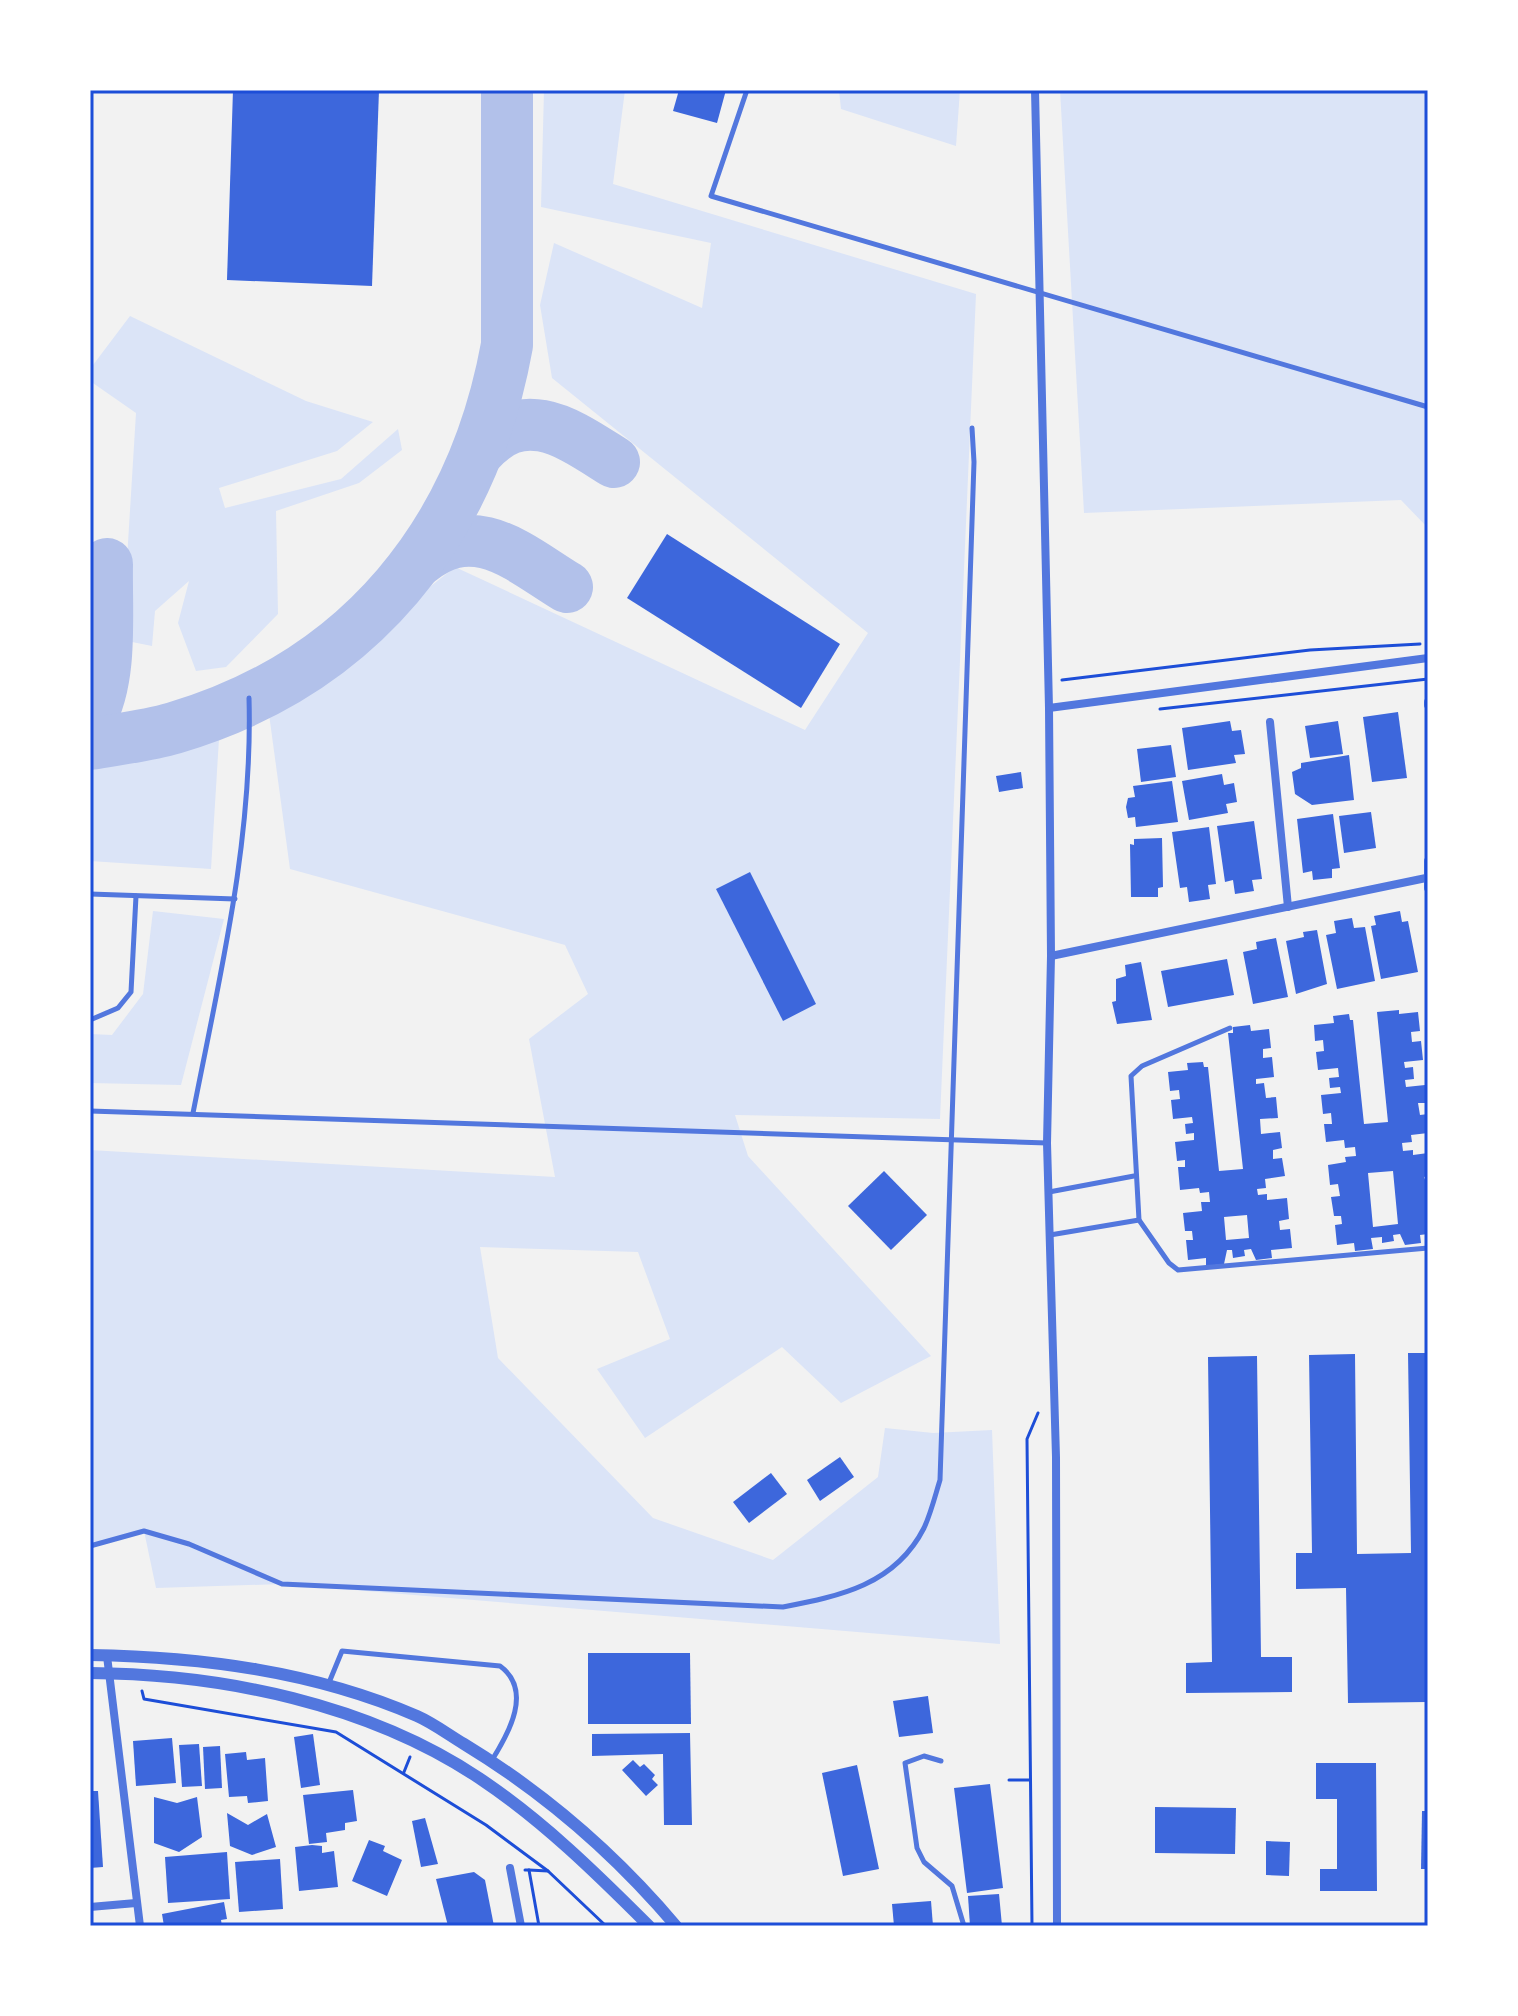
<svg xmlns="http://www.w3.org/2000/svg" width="1518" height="2016" font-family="'PT Sans Narrow',sans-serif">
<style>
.green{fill:#dbe4f7}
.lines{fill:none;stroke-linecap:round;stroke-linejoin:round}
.taxiway{stroke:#b2c1ea;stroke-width:52}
.building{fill:#3d67dc;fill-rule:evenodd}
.path{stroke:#1d4ed8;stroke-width:3}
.service{stroke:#5277de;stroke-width:5}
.minor{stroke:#5277de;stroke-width:8}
.tertiary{stroke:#5277de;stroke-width:12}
.neatline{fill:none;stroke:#1d4ed8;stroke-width:3}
</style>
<rect width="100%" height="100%" fill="#f2f2f2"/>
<g class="green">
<polygon points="544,90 625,90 613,184 976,294 940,1119 735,1115 748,1156 931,1356 841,1403 782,1347 645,1438 597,1369 670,1339 638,1252 480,1247 498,1358 653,1518 773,1560 878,1477 885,1428 933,1433 992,1430 1000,1644 282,1584 156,1588 144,1531 90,1546 90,1150 555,1177 529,1039 588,994 565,945 290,869 269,714 455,567 805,730 868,633 552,378 540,305 554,243 702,308 711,243 541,207"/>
<polygon points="839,90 960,90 956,146 841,109"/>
<polygon points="1060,90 1428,90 1428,528 1401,500 1084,513"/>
<polygon points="130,316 306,401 373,422 337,451 219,488 225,508 341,479 398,429 402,450 359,483 276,511 278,614 226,667 196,671 178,623 189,581 155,611 152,646 122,640 136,413 90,381 90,369"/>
<polygon points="219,739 211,869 90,861 90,744"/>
<polygon points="153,911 224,919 181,1085 90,1083 90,1034 112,1035 143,994"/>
</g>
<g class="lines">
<g class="taxiway">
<path d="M478 452C524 400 568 433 614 462"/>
<path d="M420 560C475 516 518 557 567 587"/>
<path d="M90 718C113 679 106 610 107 564"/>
<path d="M90 744C118 739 147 736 174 728 360 673 473 532 507 345V90"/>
</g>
</g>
<g class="building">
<polygon points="233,90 379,90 372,286 227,280"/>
<polygon points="679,90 726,90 717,123 673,111"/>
<polygon points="667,534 840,644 801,708 627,598"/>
<polygon points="1398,712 1407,778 1372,782 1363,717"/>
<polygon points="1230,721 1232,731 1241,730 1245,754 1234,755 1236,763 1188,770 1182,728"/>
<polygon points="1338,721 1343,754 1310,758 1305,726"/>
<polygon points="1171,745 1176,777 1141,782 1137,749"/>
<polygon points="1349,755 1354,800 1312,805 1295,794 1292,772 1301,768 1301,763"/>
<polygon points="1021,772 1023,788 999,792 996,776"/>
<polygon points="1222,774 1224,785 1234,783 1237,802 1226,804 1228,813 1189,820 1182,781"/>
<polygon points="1172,781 1178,822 1136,827 1135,817 1128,818 1126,807 1128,798 1135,797 1133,786"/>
<polygon points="1371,812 1376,848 1344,853 1339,816"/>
<polygon points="1333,814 1340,868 1332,869 1332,878 1313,880 1312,871 1303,873 1297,819"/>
<polygon points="1254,821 1262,879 1252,880 1254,891 1235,894 1233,880 1225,882 1217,826"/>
<polygon points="1209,827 1216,884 1208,885 1210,899 1189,902 1187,887 1180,888 1172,832"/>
<polygon points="1162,838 1163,887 1158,888 1158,897 1131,897 1130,844 1134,845 1134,839"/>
<polygon points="750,872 816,1004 783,1021 716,889"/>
<polygon points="1400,911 1402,922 1408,921 1418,972 1381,979 1371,926 1376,925 1374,916"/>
<polygon points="1352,918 1354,928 1365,927 1375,981 1337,989 1326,935 1336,933 1334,921"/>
<polygon points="1317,930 1327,984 1296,994 1286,941 1304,937 1303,932"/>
<polygon points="1276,938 1288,997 1253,1004 1243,952 1257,949 1256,942"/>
<polygon points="1227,959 1234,995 1168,1007 1161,971"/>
<polygon points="1141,962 1152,1020 1117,1024 1112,1002 1116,1001 1116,979 1126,976 1125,965"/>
<path d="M1399 1010V1014L1418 1012 1420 1031 1411 1032 1412 1042 1421 1041 1423 1060 1404 1062 1405 1068 1413 1067 1414 1079 1405 1080 1406 1087 1425 1085 1427 1103H1418L1420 1115 1428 1114V1133L1411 1135 1412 1142 1402 1143 1403 1151 1413 1150V1155L1428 1153V1176L1424 1177 1428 1188V1234L1420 1235 1421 1243 1405 1245 1400 1234 1393 1235 1394 1241 1382 1243V1237L1371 1238 1373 1249 1355 1251 1354 1243 1337 1245 1335 1225 1342 1224 1341 1216H1334L1331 1197 1340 1196 1338 1184 1330 1185 1328 1165 1346 1162 1345 1157 1356 1156 1355 1147 1345 1148 1344 1140 1326 1142 1324 1124H1332L1331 1113 1323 1114 1321 1095 1341 1093 1340 1087 1330 1088 1329 1078 1339 1077 1338 1068 1318 1070 1316 1052 1324 1051 1323 1040 1315 1041 1314 1025 1334 1023 1333 1016 1349 1014 1350 1020H1353L1364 1124 1388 1122 1377 1012ZM1393 1171 1398 1224 1373 1227 1368 1173Z"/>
<path d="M1250 1025 1251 1031 1269 1029 1271 1048 1263 1049V1058L1272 1057 1274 1077 1256 1079V1084L1264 1083 1266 1098 1276 1097 1278 1118 1260 1119 1261 1134 1280 1132 1282 1148 1273 1150V1159L1282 1158 1285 1176 1265 1179 1266 1188 1257 1189 1258 1195 1267 1194V1200L1287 1198 1289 1219 1279 1221 1280 1230 1290 1229 1292 1248 1271 1250 1272 1258 1256 1260 1251 1249 1244 1250 1245 1256 1233 1258 1232 1250H1227L1224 1264 1206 1266V1258L1188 1260 1186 1240H1193L1192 1231H1185L1183 1213 1202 1211 1201 1202H1210L1209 1192 1200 1193 1199 1188 1180 1190 1178 1167H1185V1160L1177 1161 1175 1142 1194 1140V1133L1186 1134 1185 1124 1193 1123 1192 1117 1173 1119 1171 1100 1180 1099 1179 1090 1170 1091 1168 1072 1188 1070 1187 1063 1203 1062 1204 1067H1208L1219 1171 1243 1169 1228 1033H1233V1027ZM1247 1215 1249 1238 1226 1240 1224 1217Z"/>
<polygon points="884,1171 927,1215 891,1250 848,1206"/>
<polygon points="1408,1353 1428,1353 1427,1702 1348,1703 1346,1588 1296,1589 1296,1553 1312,1553 1309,1355 1355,1354 1357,1554 1411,1553"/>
<polygon points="1257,1356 1261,1657 1292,1657 1292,1692 1186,1693 1186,1663 1212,1662 1208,1357"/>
<polygon points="840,1457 854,1477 820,1501 807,1480"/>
<polygon points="771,1473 787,1494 749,1523 733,1502"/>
<polygon points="588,1653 690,1653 691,1724 588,1724"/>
<polygon points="928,1696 933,1733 899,1737 893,1701"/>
<polygon points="690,1733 692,1825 664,1825 663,1754 592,1756 592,1734"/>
<polygon points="313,1734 320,1785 301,1788 294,1737"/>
<polygon points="172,1738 176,1783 136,1786 133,1741"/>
<polygon points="199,1744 202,1786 182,1787 179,1745"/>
<polygon points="220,1746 222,1788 205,1789 203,1747"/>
<polygon points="246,1752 247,1760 265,1758 268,1801 248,1803 247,1796 229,1797 225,1754"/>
<polygon points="633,1760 640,1767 644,1764 655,1775 652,1779 658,1785 646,1796 622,1770"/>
<polygon points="1316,1763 1376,1763 1377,1891 1320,1891 1320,1869 1337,1869 1337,1799 1316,1799"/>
<polygon points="857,1765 879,1869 843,1876 822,1773"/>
<polygon points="990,1784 1003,1888 967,1893 954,1788"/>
<polygon points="353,1790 357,1821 345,1823 345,1830 326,1833 327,1842 309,1844 303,1795"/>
<polygon points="90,1791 98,1791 103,1867 90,1868"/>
<polygon points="154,1797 177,1803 197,1797 202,1837 179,1852 154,1843"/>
<polygon points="1155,1807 1236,1808 1235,1854 1155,1853"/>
<polygon points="1422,1811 1428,1811 1428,1869 1421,1869"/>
<polygon points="227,1813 248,1825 267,1814 276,1847 252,1855 230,1846"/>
<polygon points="425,1818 438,1864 421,1867 412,1821"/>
<polygon points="369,1840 385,1846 383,1851 402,1860 387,1896 352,1881"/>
<polygon points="1266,1841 1290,1842 1289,1876 1266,1875"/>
<polygon points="312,1845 322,1846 322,1853 334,1851 338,1887 299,1891 295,1847"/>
<polygon points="227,1852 230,1899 168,1903 165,1857"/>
<polygon points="280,1859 283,1909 239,1912 235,1862"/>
<polygon points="474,1872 485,1880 494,1926 448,1926 436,1879"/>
<polygon points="999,1894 1002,1926 970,1926 968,1896"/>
<polygon points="931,1901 933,1926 894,1926 892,1904"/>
<polygon points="224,1902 227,1919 221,1920 222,1926 164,1926 162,1914"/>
</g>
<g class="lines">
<g class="path">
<polyline points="1062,680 1310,650 1420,644"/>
<polyline points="1160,709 1428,679"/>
<polyline points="142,1691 144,1699 336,1732 486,1825 548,1871 606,1926"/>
<polyline points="404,1772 410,1757"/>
<polyline points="1009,1780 1029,1780"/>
<polyline points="525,1870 529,1870 539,1926"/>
<polyline points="529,1870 548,1871"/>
<polyline points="1032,1926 1027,1439 1038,1413"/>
</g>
<g class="service">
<polyline points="747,90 711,196 1428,407"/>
<polyline points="90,894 235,899"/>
<polyline points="90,1020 118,1008 131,992 136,896"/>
<polyline points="1230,1028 1142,1066 1131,1076 1139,1220 1169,1263 1178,1270 1428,1248"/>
<polyline points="90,1111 1047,1143"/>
<path d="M193 1113C220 975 253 839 249 698"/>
<polyline points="1049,1192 1134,1176"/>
<polyline points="1050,1235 1139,1220"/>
<path d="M90 1546 144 1531 189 1544 282 1584 783 1607C840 1596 895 1585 924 1528 931 1513 935 1496 940 1480L974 462 972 428"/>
<path d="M328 1685 342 1651 500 1666C533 1690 509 1733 492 1760"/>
<polyline points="941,1761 924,1756 905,1763 917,1848 924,1862 952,1886 964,1926"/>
</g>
<g class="minor">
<polyline points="1035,90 1049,708 1051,956 1047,1143 1056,1457 1057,1926"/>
<polyline points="1428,702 1428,705"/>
<polyline points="1049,708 1428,658"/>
<polyline points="1270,722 1288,907"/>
<polyline points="1428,861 1428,888"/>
<polyline points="1051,956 1426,878"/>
<polyline points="107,1656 140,1926"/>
<polyline points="510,1868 521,1926"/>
<polyline points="90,1907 136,1903"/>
</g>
<g class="tertiary">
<path d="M90 1655C202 1657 313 1671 417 1716 433 1723 449 1735 464 1744 543 1792 616 1855 676 1926"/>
<path d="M90 1673C223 1674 368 1704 479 1778 542 1820 596 1873 649 1926"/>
</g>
</g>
<rect width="1518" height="2016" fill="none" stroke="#ffffff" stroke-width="184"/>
<rect x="92" y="92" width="1334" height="1832" class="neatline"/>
</svg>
